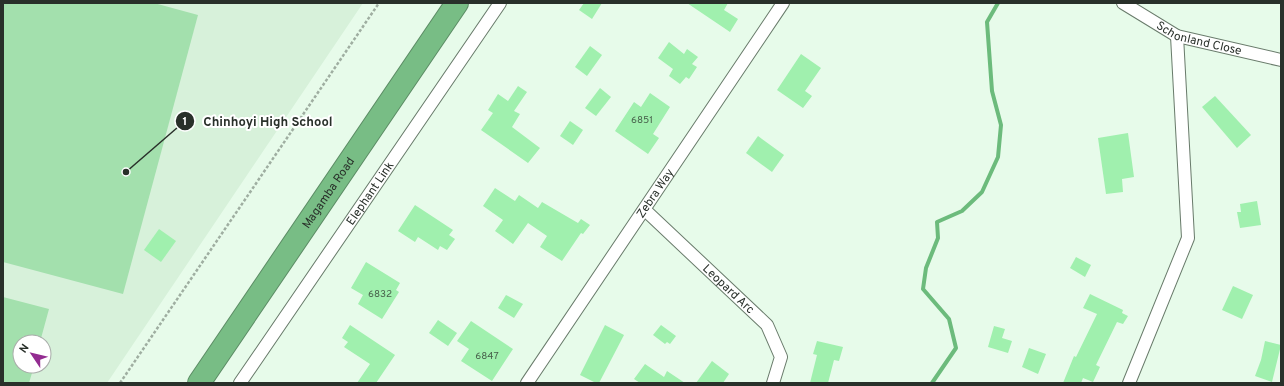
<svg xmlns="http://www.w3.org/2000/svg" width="1284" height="386" font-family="Overpass,sans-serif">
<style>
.built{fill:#d7f1da;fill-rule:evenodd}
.green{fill:#a3e0ad}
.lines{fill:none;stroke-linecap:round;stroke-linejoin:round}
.stream{stroke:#6cbb7c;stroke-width:4}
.building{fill:#a0f0ae}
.street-casing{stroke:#697b6b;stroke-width:14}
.highway-casing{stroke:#5c8c65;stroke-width:24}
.path{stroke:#9faea1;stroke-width:2.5;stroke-dasharray:3 2;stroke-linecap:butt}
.street{stroke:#fff;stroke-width:12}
.highway{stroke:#78bd85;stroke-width:22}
.labels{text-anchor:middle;stroke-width:4;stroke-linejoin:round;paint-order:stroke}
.number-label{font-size:10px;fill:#47604b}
.street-label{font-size:12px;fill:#29302a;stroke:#fff}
.leader{fill:none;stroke:#29302a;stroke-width:1.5}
.callout-dot{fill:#29302a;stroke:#fff;stroke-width:1.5}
.mark-label{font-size:12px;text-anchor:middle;font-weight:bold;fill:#fff}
.callout-label{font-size:13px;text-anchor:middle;font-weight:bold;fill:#29302a;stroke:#fff;stroke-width:4;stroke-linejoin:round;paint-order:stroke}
</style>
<rect width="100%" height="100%" fill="#e7fbea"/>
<path class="built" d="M3 3H363L107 383H3ZM20 342H44V366H20Z"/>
<g class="green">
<polygon points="3,3 154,3 198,15 123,294 3,262"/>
<polygon points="3,297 49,309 40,342 20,342 20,366 34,366 29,383 3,383"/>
</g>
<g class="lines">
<polyline class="stream" points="932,383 956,348 949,319 923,289 926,268 938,238 937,222 962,211 982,192 998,157 1001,125 992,91 987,22 998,3"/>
</g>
<g class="building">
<polygon points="584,3 602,3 592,19 579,10"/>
<polygon points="687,3 728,3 724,10 738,19 730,32"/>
<polygon points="669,42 684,54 687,49 698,57 692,64 697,67 689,79 686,77 680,84 669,76 673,69 658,58"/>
<polygon points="590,46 602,55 587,76 575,67"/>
<polygon points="801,54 821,68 805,91 812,96 803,108 777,90"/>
<polygon points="518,86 527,92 514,111 520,114 512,127 540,148 528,163 481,130 493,113 488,110 498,94 508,101"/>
<polygon points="600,88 611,97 596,116 585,108"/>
<polygon points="650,93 670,107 653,134 659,138 648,154 615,131 634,102 641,107"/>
<polygon points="1215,96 1251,135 1237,148 1202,107"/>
<polygon points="570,121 583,130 573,145 560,136"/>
<polygon points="1128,133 1134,177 1122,179 1123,192 1106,194 1098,138"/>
<polygon points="758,136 784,155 772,172 746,153"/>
<polygon points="495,188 515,201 519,195 538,208 542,202 578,223 581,219 590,225 583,234 581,233 562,261 540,247 547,236 528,223 513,244 495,231 503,220 483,206"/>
<polygon points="1257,201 1261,225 1240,228 1237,212 1241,212 1240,204"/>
<polygon points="415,205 453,230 449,235 455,239 447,250 440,246 438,250 418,237 415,242 398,231"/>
<polygon points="159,229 176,241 161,262 144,250"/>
<polygon points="1076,257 1091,265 1085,277 1070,268"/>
<polygon points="366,262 400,283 396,290 399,292 382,319 358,304 363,295 351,288"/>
<polygon points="1233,286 1253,295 1242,319 1222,310"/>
<polygon points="1090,294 1123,310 1122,313 1128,316 1123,324 1117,322 1096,365 1100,367 1093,382 1083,378 1081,383 1063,383 1074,356 1076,357 1097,314 1083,308"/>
<polygon points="506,295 523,304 514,318 498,308"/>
<polygon points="438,320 457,333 448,346 429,333"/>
<polygon points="471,321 513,349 492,381 461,361 469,349 457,341"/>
<polygon points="350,325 395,355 376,383 357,383 370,364 344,347 348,342 342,338"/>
<polygon points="605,325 624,335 599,383 596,383 580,375"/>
<polygon points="661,325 676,336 670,344 667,342 665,344 653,335"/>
<polygon points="994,326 1005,329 1002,338 1012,341 1008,353 988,347"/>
<polygon points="817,341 843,347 839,361 834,360 828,383 810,383 817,355 813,354"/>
<polygon points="1265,341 1281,345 1272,382 1255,376 1261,360"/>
<polygon points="1029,348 1046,354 1038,374 1022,367"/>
<polygon points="712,361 729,374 723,383 696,383"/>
<polygon points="645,364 664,377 667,371 685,383 640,383 634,379"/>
</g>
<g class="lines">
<defs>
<g id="street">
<path id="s1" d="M1123 3 1177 36 1281 60"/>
<path id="s2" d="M645 210 767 325 781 357 773 383"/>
<path id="s3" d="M240 383 500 3"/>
<path id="s4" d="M527 383 783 3"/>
<polyline points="1129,383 1188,238 1177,36"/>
</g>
<g id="highway">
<path id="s5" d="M199 383 457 3"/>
</g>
</defs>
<use href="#street" class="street-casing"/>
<use href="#highway" class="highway-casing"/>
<polyline class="path" points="120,383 379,3"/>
<use href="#street" class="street"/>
<use href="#highway" class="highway"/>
</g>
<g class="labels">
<g class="number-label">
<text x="642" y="123">6851</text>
<text x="380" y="297">6832</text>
<text x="487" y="359">6847</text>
</g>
<g class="street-label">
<text dy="4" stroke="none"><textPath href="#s1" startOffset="85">Schonland Close</textPath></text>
<text dy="4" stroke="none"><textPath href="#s5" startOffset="230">Magamba Road</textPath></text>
<text dy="4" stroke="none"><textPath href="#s3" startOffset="230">Elephant Link</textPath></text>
<text dy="4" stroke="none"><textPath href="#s4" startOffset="229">Zebra Way</textPath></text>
<text dy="4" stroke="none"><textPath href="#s2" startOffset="115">Leopard Arc</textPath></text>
</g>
</g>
<path class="leader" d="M126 172L185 121"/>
<g class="callout-dot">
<circle cx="126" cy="172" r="4"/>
<circle cx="185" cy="121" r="10"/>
</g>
<g class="mark-label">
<text x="185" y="125">1</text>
</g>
<g class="callout-label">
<text x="268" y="126">Chinhoyi High School</text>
</g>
<rect width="1284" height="386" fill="none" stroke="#29302a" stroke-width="8"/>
<g transform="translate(32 354) rotate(305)"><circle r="19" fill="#ffffff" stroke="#a9acaa"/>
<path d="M0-3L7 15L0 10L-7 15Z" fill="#932c91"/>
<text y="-6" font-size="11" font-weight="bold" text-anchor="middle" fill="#29302a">N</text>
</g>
</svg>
